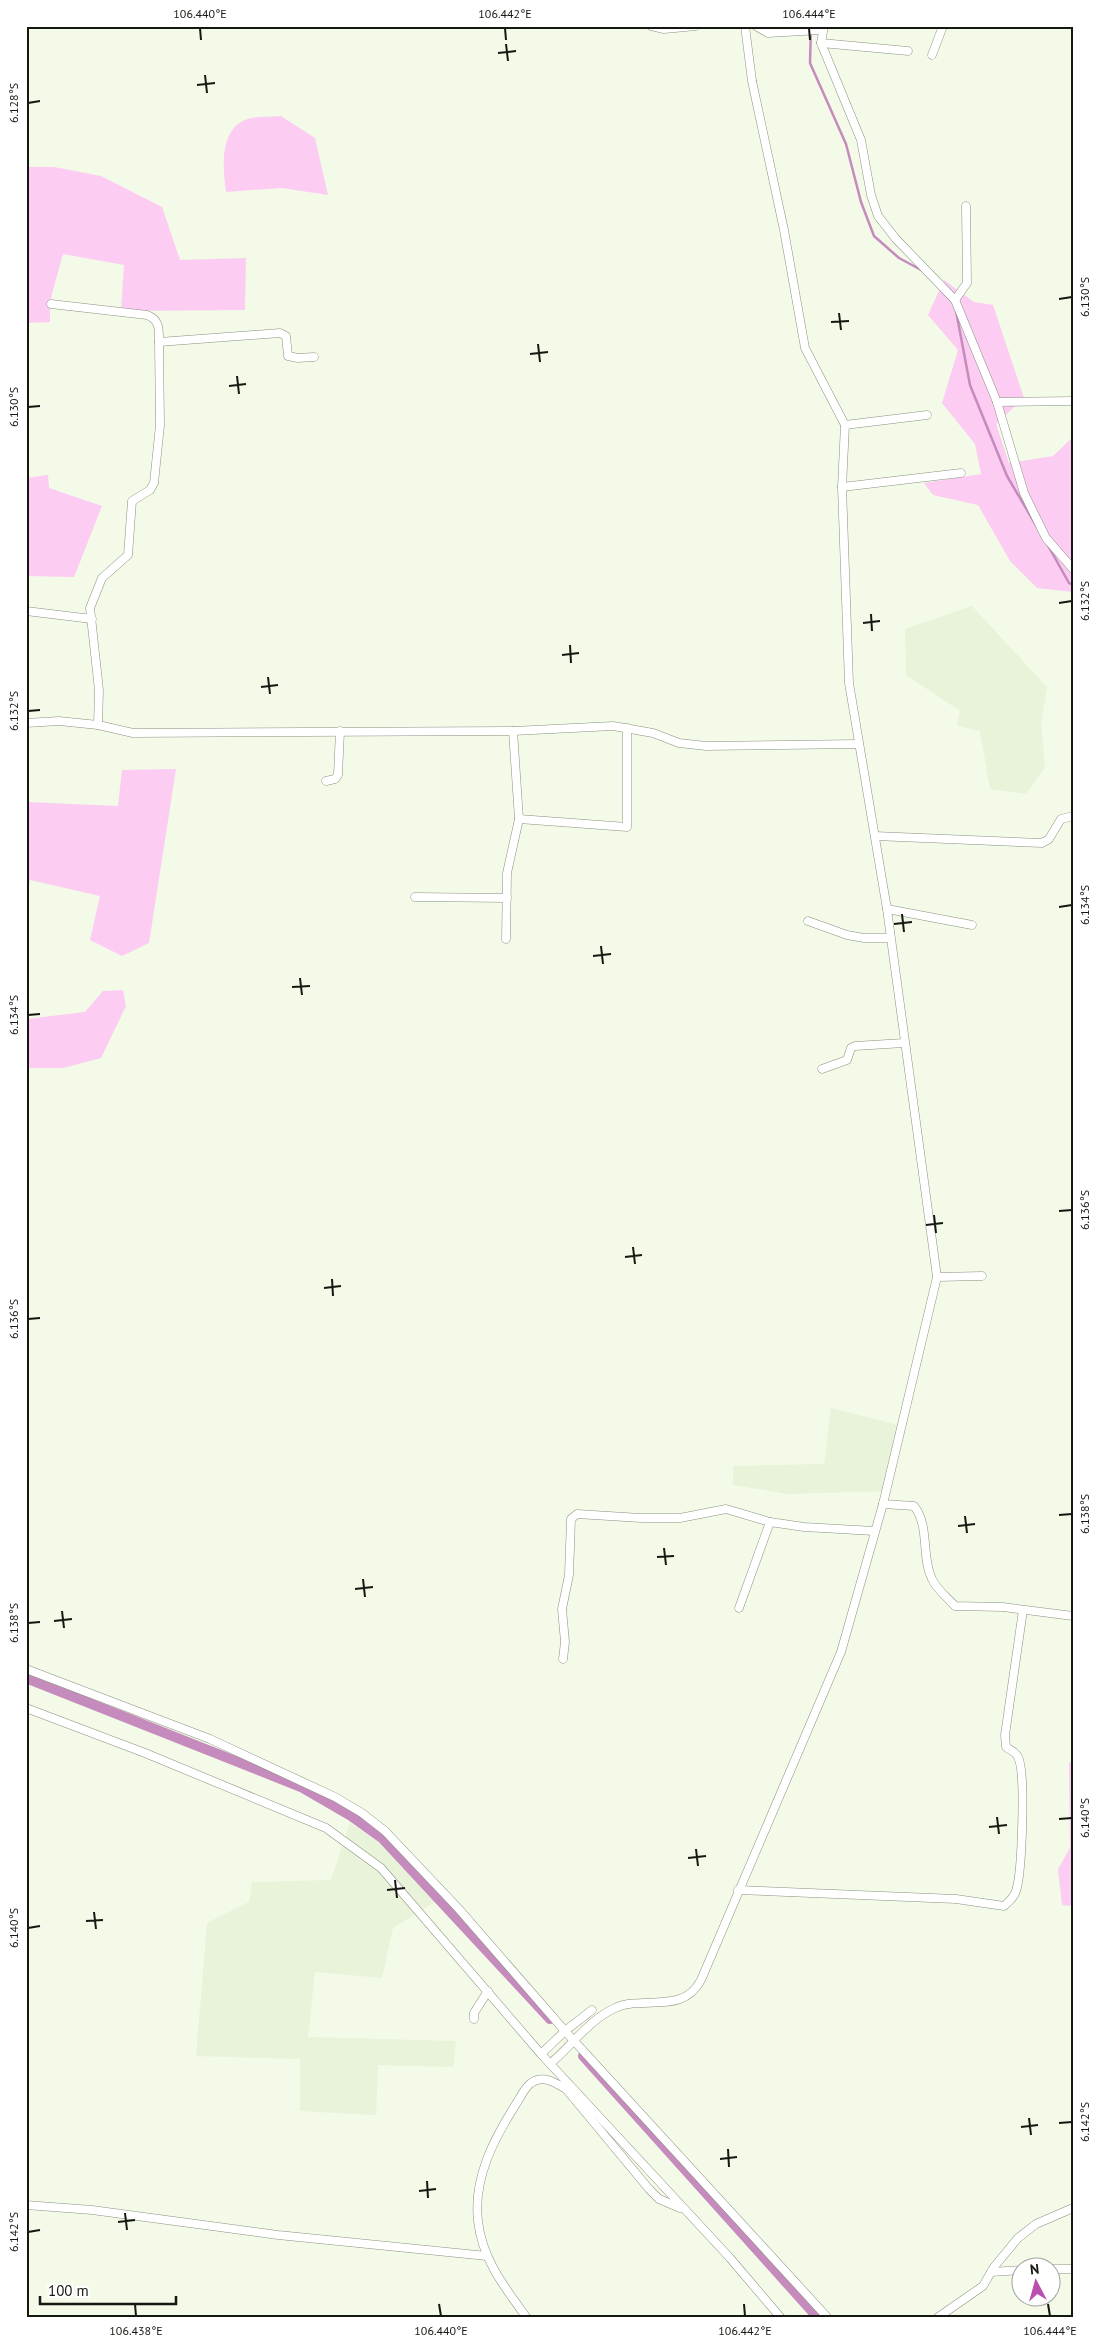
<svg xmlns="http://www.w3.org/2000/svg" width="1099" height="2344" font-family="'PT Sans',sans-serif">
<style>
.built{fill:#e8f3d9}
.green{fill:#fcccf3}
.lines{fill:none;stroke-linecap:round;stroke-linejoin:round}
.stream{stroke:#c68bbd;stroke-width:2.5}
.canal{stroke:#c68bbd;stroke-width:10}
.street-casing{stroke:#8a9180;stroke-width:9}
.street{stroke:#fff;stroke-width:8}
.ticks{fill:none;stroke:#151711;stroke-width:2}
.neatline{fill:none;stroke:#151711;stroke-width:2}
.ticks-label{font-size:12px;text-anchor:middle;fill:#151711}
</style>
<rect width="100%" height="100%" fill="#f3fae8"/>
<g class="built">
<polygon points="972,606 1047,687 1041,723 1045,768 1026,794 990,789 980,731 957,726 960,711 906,675 905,629"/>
<polygon points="831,1408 906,1427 890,1491 788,1494 733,1485 733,1466 824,1464"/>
<polygon points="350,1823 404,1860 440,1899 393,1928 382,1978 315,1972 308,2037 456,2041 453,2067 378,2065 376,2115 300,2111 300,2059 196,2056 207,1923 249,1902 252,1882 331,1880"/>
</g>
<g class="green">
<path d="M281 116 315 138 328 195 282 188 226 192C223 170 219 133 243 121 252 116 270 117 281 116Z"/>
<polygon points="26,167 54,167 101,176 162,207 180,260 246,258 245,310 121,311 124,265 63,254 50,301 50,322 26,323"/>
<polygon points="944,280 974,302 993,305 1024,398 996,424 1009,463 1053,456 1073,437 1073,592 1037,588 1010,561 978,505 933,495 924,483 981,474 975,444 942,403 958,350 928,315"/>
<polygon points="48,475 49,488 102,506 74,577 26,576 26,478"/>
<polygon points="176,769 149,943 122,956 90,940 100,896 30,880 26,901 26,802 118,806 122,770"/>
<polygon points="123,990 126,1006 101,1058 63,1068 26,1068 26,1019 85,1012 103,991"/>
<polygon points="1069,1762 1073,1765 1073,1906 1062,1905 1058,1869 1070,1848"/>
</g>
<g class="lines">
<g class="stream">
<polyline points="811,26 810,63 846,144 861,202 874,236 899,258 923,271"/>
<polyline points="956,311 970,385 1007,476 1037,527"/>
<polyline points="1046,542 1069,583 1073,585"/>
</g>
<g class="canal">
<polyline points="26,1678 301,1787 351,1816 383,1839 550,2019"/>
<polyline points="583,2056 818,2318"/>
</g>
<defs>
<g id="street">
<polyline points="651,26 664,29 696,26"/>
<polyline points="756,26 768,33 820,30 824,27"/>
<polyline points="824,26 821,43 861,140 871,195 878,216 896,239 955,300 997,402 1024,493 1046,538 1073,569"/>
<polyline points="821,43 908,51"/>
<polyline points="932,55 943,26"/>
<polyline points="955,300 967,283 966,206"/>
<path d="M51 304 147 315C160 320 159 329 159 342"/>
<polyline points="997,402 1073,401"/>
<polyline points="845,425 927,415"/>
<polyline points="842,487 961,473"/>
<polyline points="26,611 92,619"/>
<polyline points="26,723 59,721 98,725 133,733 513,731 613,726 653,733 679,743 706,746 858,744"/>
<polyline points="98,725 99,690 90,608 102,578 128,555 132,501 150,490 154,483 160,425 159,342 280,333 286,336 288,356 298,358 314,357"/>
<polyline points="326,781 335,779 338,775 340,731"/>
<polyline points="519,819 627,827 627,728"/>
<polyline points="875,836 1042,843 1049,839 1061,819 1073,816"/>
<polyline points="415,897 507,898"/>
<polyline points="887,909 972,925"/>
<polyline points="808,921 847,935 864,938 890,938"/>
<polyline points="506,939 507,873 519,819 513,731"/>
<polyline points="822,1069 847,1060 851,1048 855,1046 904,1043"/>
<polyline points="937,1277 982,1276"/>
<path d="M883 1504 914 1506C930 1526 921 1557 932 1579 937 1590 947 1597 955 1606L1003 1607 1073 1616"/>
<polyline points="739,1608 770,1522"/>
<polyline points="563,1659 565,1642 562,1609 569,1575 571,1519 577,1514 641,1518 680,1518 726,1509 770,1522 804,1527 874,1531"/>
<polyline points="26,1669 210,1739 335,1797 362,1813 385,1831 458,1908 565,2031 828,2318"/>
<polyline points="26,1708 145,1753 326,1828 381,1868 541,2054 730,2258 781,2318"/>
<path d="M738 1890 956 1899 1004 1906C1009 1902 1014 1897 1016 1891 1022 1873 1026 1772 1018 1757 1016 1752 1010 1750 1006 1747L1005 1735 1023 1610"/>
<polyline points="474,2019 474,2013 488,1991"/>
<polyline points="541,2054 565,2031 592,2010"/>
<path d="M551 2063C572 2045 589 2020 615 2008 643 1995 683 2015 701 1980L841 1652 883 1504 937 1277 887 909 849 683 842 487 845 425 805 348 784 230 752 81 745 26"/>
<polyline points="26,2205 92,2210 278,2235 487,2256"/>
<polyline points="1052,2269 1073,2269"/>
<polyline points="991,2272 1022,2270"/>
<path d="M527 2318C505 2288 482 2259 478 2221 473 2178 494 2139 516 2104 520 2098 525 2087 531 2083 543 2074 556 2083 566 2089L649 2189 659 2199 680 2208"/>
<polyline points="937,2318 983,2286 994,2267 1018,2238 1036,2224 1073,2208"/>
</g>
</defs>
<use href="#street" class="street-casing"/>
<use href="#street" class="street"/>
</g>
<path class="ticks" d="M200 28 201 40M505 28 506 40M809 28 810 40M506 44 508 61M498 53 516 51M205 75 207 93M197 85 215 83M28 103 40 101M1059 299 1072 297M839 313 841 330M831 322 849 321M538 344 540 362M530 354 548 352M237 376 239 394M229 386 246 384M28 407 40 406M1059 603 1072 601M871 614 872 631M863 623 880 621M570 645 571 663M562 655 579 653M268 677 270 694M261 687 278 685M28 711 40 710M1059 907 1072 905M902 914 904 932M894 924 912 922M601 946 603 964M593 956 611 954M300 978 302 995M292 987 310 986M28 1015 40 1014M1059 1211 1072 1210M934 1215 936 1233M926 1225 943 1223M633 1247 635 1264M625 1257 642 1255M332 1279 333 1296M324 1288 341 1286M28 1319 40 1318M1059 1515 1072 1514M965 1516 967 1533M958 1526 975 1524M664 1548 666 1565M657 1557 674 1556M363 1579 365 1597M355 1589 373 1587M62 1611 64 1628M54 1621 72 1619M28 1623 40 1622M997 1817 999 1834M1059 1819 1072 1818M989 1827 1007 1825M696 1849 698 1866M688 1858 706 1856M395 1880 397 1898M387 1890 405 1888M94 1912 96 1929M86 1921 103 1920M28 1928 40 1926M1029 2118 1031 2135M1059 2123 1072 2122M1021 2127 1038 2125M728 2149 729 2167M720 2159 737 2157M427 2181 428 2198M419 2191 436 2189M125 2213 127 2230M118 2222 135 2220M28 2232 40 2230M135 2304 136 2316M439 2304 441 2316M744 2304 745 2316M1048 2304 1050 2316"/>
<rect width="1099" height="2344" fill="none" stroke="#ffffff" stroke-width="55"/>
<g transform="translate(1036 2282) rotate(354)"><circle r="24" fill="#ffffff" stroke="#a1a2a0"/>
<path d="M0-4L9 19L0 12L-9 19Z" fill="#bb4eae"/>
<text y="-8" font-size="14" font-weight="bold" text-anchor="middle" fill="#151711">N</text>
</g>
<path d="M40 2296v8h136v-8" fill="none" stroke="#151711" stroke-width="2.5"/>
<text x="48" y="2296" font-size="15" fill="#151711" stroke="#ffffff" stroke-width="4" paint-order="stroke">100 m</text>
<rect x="28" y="28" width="1044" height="2288" class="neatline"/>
<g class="ticks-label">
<text x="200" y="18">106.440°E</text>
<text x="505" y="18">106.442°E</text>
<text x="809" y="18">106.444°E</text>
<text transform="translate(14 103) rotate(-90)" y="4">6.128°S</text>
<text transform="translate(1085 297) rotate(-90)" y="4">6.130°S</text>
<text transform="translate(14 407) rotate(-90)" y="4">6.130°S</text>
<text transform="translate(1085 601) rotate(-90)" y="4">6.132°S</text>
<text transform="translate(14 711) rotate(-90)" y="4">6.132°S</text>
<text transform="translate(1085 905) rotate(-90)" y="4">6.134°S</text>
<text transform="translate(14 1015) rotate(-90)" y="4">6.134°S</text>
<text transform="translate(1085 1210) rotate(-90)" y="4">6.136°S</text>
<text transform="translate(14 1319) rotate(-90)" y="4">6.136°S</text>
<text transform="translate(1085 1514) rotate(-90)" y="4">6.138°S</text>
<text transform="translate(14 1623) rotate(-90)" y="4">6.138°S</text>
<text transform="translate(1085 1818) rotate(-90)" y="4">6.140°S</text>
<text transform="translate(14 1928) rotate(-90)" y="4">6.140°S</text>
<text transform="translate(1085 2122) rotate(-90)" y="4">6.142°S</text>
<text transform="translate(14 2232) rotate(-90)" y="4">6.142°S</text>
<text x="136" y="2335">106.438°E</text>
<text x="441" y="2335">106.440°E</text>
<text x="745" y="2335">106.442°E</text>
<text x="1050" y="2335">106.444°E</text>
</g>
</svg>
